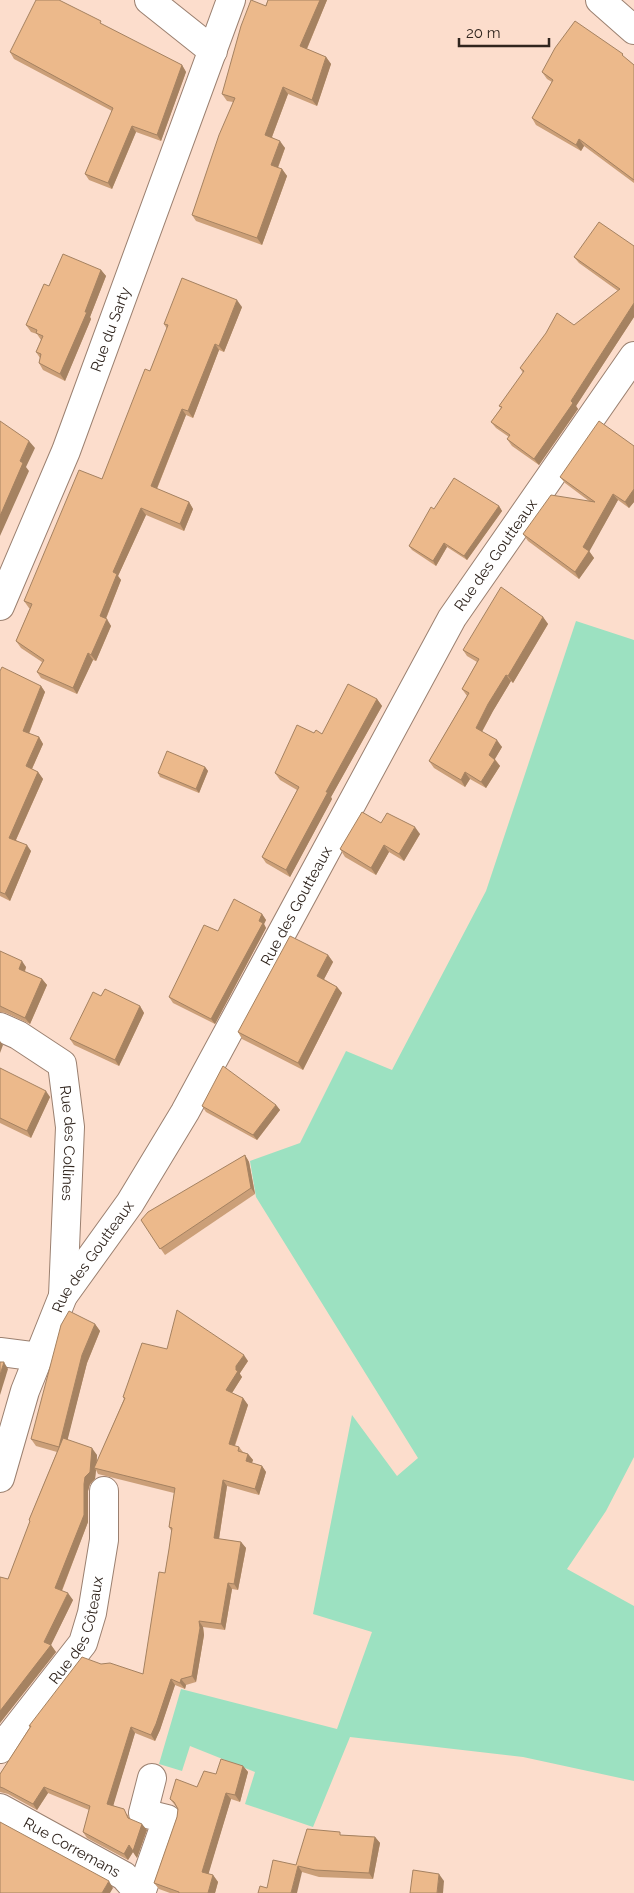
<svg xmlns="http://www.w3.org/2000/svg" width="634" height="1893" font-family="Raleway,sans-serif">
<style>
.green{fill:#9ce1c1}
.lines{fill:none;stroke-linecap:round;stroke-linejoin:round}
.minor-casing{stroke:#9b8070;stroke-width:30}
.minor{stroke:#fff;stroke-width:28}
.wall{fill:#cb9f78}
.shaded-wall{fill:#a58261}
.building{fill:#ecb98b;stroke:#a58261}
.labels{text-anchor:middle;stroke-width:5;stroke-linejoin:round;paint-order:stroke}
.street-label{font-size:15px;fill:#30251e;stroke:#fcddcc}
</style>
<rect width="100%" height="100%" fill="#fcddcc"/>
<polygon class="green" points="576,621 634,640 634,1457 606,1511 567,1569 634,1606 634,1781 523,1757 350,1737 313,1827 245,1804 255,1772 190,1746 182,1771 159,1764 181,1689 337,1729 372,1632 313,1614 352,1415 397,1476 418,1458 256,1197 250,1161 300,1143 346,1051 392,1070 486,891"/>
<g class="lines">
<defs>
<g id="minor">
<polyline points="149,0 213,51"/>
<polyline points="600,0 634,30"/>
<path id="s1" d="M0 606 66 451 231 0"/>
<path id="s2" d="M0 1027 18 1035 62 1064 70 1127 63 1296"/>
<polyline points="0,1352 39,1357"/>
<path id="s3" d="M0 1478 25 1391 63 1296 130 1203 185 1112 452 618 634 356"/>
<path id="s4" d="M0 1749 83 1643 92 1613 104 1540V1491"/>
<path id="s5" d="M0 1808 124 1876 139 1893"/>
<polyline points="141,1893 167,1819 143,1813 152,1778"/>
</g>
</defs>
<use href="#minor" class="minor-casing"/>
<use href="#minor" class="minor"/>
</g>
<g class="wall">
<polygon points="268,0 327,0 307,49 326,57 331,64 317,106 288,94 272,137 285,148 278,168 282,169 287,176 262,245 196,221 192,215 233,102 227,101 222,94"/>
<polygon points="104,26 182,65 186,72 161,141 136,132 112,189 89,180 85,174 112,111 14,59 10,52"/>
<polygon points="627,59 634,65 634,183 584,146 581,151 536,125 532,118 552,82 547,79 542,72"/>
<polygon points="634,246 634,317 576,406 578,409 539,465 512,446 507,439 509,437 496,428 491,422 501,408 499,406 523,373 520,368 618,291 579,263 574,257"/>
<polygon points="101,270 106,276 90,317 91,319 65,381 43,370 39,363 40,358 36,352 41,340 37,334 31,332 26,325 49,286"/>
<polygon points="242,307 224,352 219,350 193,418 186,415 157,489 189,502 193,509 184,531 146,515 118,576 121,580 106,619 111,626 96,661 93,660 77,694 41,678 37,672 42,662 21,648 16,641 30,608 29,608 24,601 102,479 150,371 167,329 164,324"/>
<polygon points="634,446 634,502 629,508 618,500 589,551 594,558 579,579 528,541 523,534 589,501 565,483 560,477"/>
<polygon points="499,506 502,511 467,560 447,547 436,566 412,550 409,546 434,509"/>
<polygon points="543,617 548,624 513,683 511,681 493,711 482,732 502,747 495,759 500,766 486,788 470,779 465,787 434,768 429,761 467,696 462,689 477,662 467,656 463,650"/>
<polygon points="0,671 41,686 45,692 29,734 39,737 43,744 32,769 38,772 43,779 16,840 31,851 10,901 0,896"/>
<polygon points="377,699 382,706 331,797 332,799 290,877 266,863 262,857 297,790 280,780 275,773 314,733 322,734"/>
<polygon points="205,767 208,771 199,793 160,777 158,773"/>
<polygon points="381,823 420,834 404,861 389,852 376,875 345,857 340,849"/>
<polygon points="262,914 266,920 264,924 266,928 215,1024 173,1003 169,997 218,931"/>
<polygon points="0,951 26,967 25,972 42,979 47,985 30,1024 6,1013 0,1012"/>
<polygon points="328,955 333,962 324,979 337,987 342,993 303,1070 242,1039 238,1032"/>
<polygon points="101,996 140,1006 144,1013 119,1066 74,1045 70,1039"/>
<polygon points="0,1068 50,1097 31,1138 0,1123"/>
<polygon points="276,1105 280,1110 257,1140 206,1112 202,1106"/>
<polygon points="245,1155 249,1162 255,1194 165,1255 141,1220"/>
<polygon points="95,1324 100,1331 87,1363 67,1440 97,1455 97,1462 124,1399 123,1397 167,1349 248,1361 240,1373 240,1374 242,1377 232,1393 243,1398 248,1405 235,1446 239,1447 243,1452 248,1454 253,1460 252,1463 262,1466 266,1472 259,1495 227,1486 219,1539 241,1542 246,1548 238,1590 232,1589 225,1630 203,1627 204,1635 196,1682 186,1685 185,1689 175,1685 160,1730 155,1741 135,1733 113,1805 128,1815 130,1819 147,1830 137,1858 133,1852 128,1860 87,1838 83,1832 89,1810 48,1793 37,1810 8,1794 0,1792 0,1774 30,1727 29,1726 101,1664 143,1674 165,1573 172,1532 169,1527 174,1493 98,1474 96,1470 95,1479 90,1484 88,1491 88,1522 62,1591 73,1600 51,1645 56,1652 0,1723 0,1577 8,1579 30,1522 29,1520 57,1452 36,1446 31,1439"/>
<polygon points="243,1766 248,1772 240,1802 231,1799 208,1874 213,1875 218,1882 215,1893 170,1893 159,1889 154,1883 177,1817 178,1809 170,1799 197,1787 216,1774"/>
<polygon points="342,1835 375,1837 380,1843 373,1879 319,1877 302,1872 267,1888 296,1865"/>
</g>
<g class="shaded-wall">
<polygon points="320,0 327,0 305,53 300,46"/>
<polygon points="326,57 331,64 317,106 312,100"/>
<polygon points="182,65 186,72 161,141 157,135"/>
<polygon points="283,87 288,94 270,142 265,135"/>
<polygon points="132,126 136,132 112,189 108,183"/>
<polygon points="579,139 584,146 581,151 576,145"/>
<polygon points="280,141 285,148 276,172 271,165"/>
<polygon points="282,169 287,176 262,245 257,238"/>
<polygon points="101,270 106,276 90,317 91,319 65,381 60,374"/>
<polygon points="237,300 242,307 224,352 219,346"/>
<polygon points="634,303 634,317 576,406 578,409 539,465 534,459 571,401"/>
<polygon points="215,344 219,350 193,418 188,411"/>
<polygon points="182,409 186,415 155,493 151,486"/>
<polygon points="29,441 35,448 26,467 29,471 0,536 0,516 20,461"/>
<polygon points="634,489 634,502 629,508 625,502"/>
<polygon points="613,494 618,500 588,554 583,547"/>
<polygon points="189,502 193,509 184,531 180,524"/>
<polygon points="499,506 502,511 467,560 464,556"/>
<polygon points="141,508 146,515 118,576 121,580 104,623 100,616 113,572"/>
<polygon points="444,543 447,547 436,566 433,561"/>
<polygon points="589,551 594,558 579,579 575,572"/>
<polygon points="543,617 548,624 513,683 508,676"/>
<polygon points="107,619 111,626 96,661 91,655"/>
<polygon points="88,653 93,660 77,694 73,688"/>
<polygon points="506,675 511,681 493,711 480,735 476,728 488,704"/>
<polygon points="41,686 45,692 27,738 23,731"/>
<polygon points="377,699 382,706 331,797 332,799 290,877 286,870 326,792"/>
<polygon points="39,737 43,744 30,773 26,766"/>
<polygon points="497,740 502,747 493,762 489,755"/>
<polygon points="495,760 500,766 486,788 481,782"/>
<polygon points="205,767 208,771 199,793 196,789"/>
<polygon points="38,772 43,779 14,844 9,838"/>
<polygon points="465,772 470,779 465,787 461,780"/>
<polygon points="415,827 420,834 404,861 399,854"/>
<polygon points="27,845 31,851 10,901 5,894"/>
<polygon points="384,845 389,852 376,875 371,868"/>
<polygon points="262,914 266,920 264,924 266,928 215,1024 211,1019"/>
<polygon points="328,955 333,962 322,983 317,976"/>
<polygon points="22,961 26,967 23,975 19,969"/>
<polygon points="42,979 47,985 30,1024 25,1018"/>
<polygon points="337,987 342,993 303,1070 298,1063"/>
<polygon points="140,1006 144,1013 119,1066 115,1060"/>
<polygon points="0,1041 3,1045 0,1053"/>
<polygon points="46,1091 50,1097 31,1138 27,1131"/>
<polygon points="276,1105 280,1110 257,1140 253,1135"/>
<polygon points="245,1155 249,1162 255,1194 251,1188"/>
<polygon points="95,1324 100,1331 87,1363 64,1454 59,1447 82,1355"/>
<polygon points="244,1355 248,1361 240,1373 240,1374 242,1377 230,1396 226,1390 236,1370 236,1366"/>
<polygon points="4,1362 8,1369 0,1395 0,1375"/>
<polygon points="243,1398 248,1405 233,1450 229,1444"/>
<polygon points="92,1448 97,1455 96,1468 94,1468 96,1470 95,1479 90,1484 88,1491 88,1522 60,1595 55,1588"/>
<polygon points="248,1454 253,1460 250,1467 246,1461"/>
<polygon points="262,1466 266,1472 259,1495 255,1489"/>
<polygon points="223,1480 227,1486 218,1545 214,1538"/>
<polygon points="241,1542 246,1548 238,1590 234,1584"/>
<polygon points="228,1583 232,1589 225,1630 221,1624"/>
<polygon points="68,1593 73,1600 51,1645 56,1652 0,1723 0,1711 44,1642"/>
<polygon points="199,1621 203,1627 204,1635 196,1682 192,1676"/>
<polygon points="171,1679 175,1685 160,1730 155,1741 151,1735"/>
<polygon points="181,1679 186,1685 185,1689 180,1683"/>
<polygon points="131,1727 135,1733 112,1810 107,1804"/>
<polygon points="243,1766 248,1772 240,1802 235,1795"/>
<polygon points="44,1787 48,1793 37,1810 33,1804"/>
<polygon points="226,1793 231,1799 207,1879 202,1872"/>
<polygon points="142,1824 147,1830 137,1858 133,1852 128,1860 124,1854"/>
<polygon points="375,1837 380,1843 373,1879 369,1873"/>
<polygon points="298,1866 302,1872 297,1893 291,1893"/>
<polygon points="439,1874 444,1881 443,1893 437,1893"/>
<polygon points="213,1875 218,1882 215,1893 208,1893"/>
<polygon points="109,1881 113,1888 110,1893 102,1893"/>
</g>
<g class="building">
<polygon points="36,0 59,0 101,21 100,23 182,65 157,135 132,126 108,183 85,174 113,108 10,52"/>
<polygon points="251,0 266,6 268,0 320,0 300,46 326,57 312,100 283,87 265,135 280,141 271,165 282,169 257,238 192,215 219,135 235,98 222,94 241,26"/>
<polygon points="575,21 623,54 622,55 634,65 634,180 579,139 576,145 532,118 553,80 542,72 555,48"/>
<polygon points="599,222 634,246 634,303 571,401 573,403 534,459 507,439 510,435 491,422 502,407 499,406 524,371 520,368 546,333 557,313 574,325 620,289 574,257"/>
<polygon points="63,254 101,270 85,312 87,312 60,374 39,363 41,354 36,352 43,336 36,333 37,330 26,325 44,284 49,286"/>
<polygon points="182,278 237,300 219,346 215,344 188,411 182,409 151,486 189,502 180,524 141,508 113,572 117,574 100,616 107,619 91,655 88,653 73,688 37,672 44,660 16,641 32,604 24,601 79,470 102,479 145,369 150,371 168,325 164,324"/>
<polygon points="0,421 29,441 20,461 23,463 0,516"/>
<polygon points="599,421 634,446 634,489 625,502 613,494 583,547 589,551 575,572 523,534 551,495 595,502 560,477"/>
<polygon points="454,478 499,506 464,556 444,543 433,561 409,546 431,507 434,509"/>
<polygon points="501,587 543,617 508,676 506,675 488,704 476,728 497,740 489,755 495,760 481,782 465,772 461,780 429,761 469,693 462,689 479,659 463,650"/>
<polygon points="2,667 41,686 23,731 39,737 26,766 38,772 9,838 27,845 5,894 0,892 0,671"/>
<polygon points="348,684 377,699 326,792 328,792 286,870 262,857 299,787 275,773 297,725 314,733 316,730 322,734"/>
<polygon points="167,751 205,767 196,789 158,773"/>
<polygon points="362,812 381,823 387,813 415,827 399,854 384,845 371,868 340,849"/>
<polygon points="234,899 262,914 259,921 263,923 211,1019 169,997 204,925 218,931"/>
<polygon points="290,936 328,955 317,976 337,987 298,1063 238,1032"/>
<polygon points="0,951 22,961 19,969 42,979 25,1018 0,1006"/>
<polygon points="105,989 140,1006 115,1060 70,1039 93,992 101,996"/>
<polygon points="223,1066 276,1105 253,1135 202,1106"/>
<polygon points="0,1068 46,1091 27,1131 0,1118"/>
<polygon points="245,1155 251,1188 160,1249 141,1220 148,1212"/>
<polygon points="177,1310 244,1355 236,1366 236,1370 238,1371 226,1390 243,1398 229,1444 239,1447 238,1451 248,1454 246,1461 262,1466 255,1489 223,1480 214,1538 241,1542 234,1584 228,1583 221,1624 199,1621 200,1628 192,1676 181,1679 180,1683 171,1679 156,1724 151,1735 131,1727 107,1804 124,1809 128,1818 142,1824 133,1851 129,1845 124,1854 83,1832 90,1806 44,1787 33,1804 3,1788 0,1787 0,1774 31,1726 29,1726 82,1657 101,1664 110,1663 143,1674 159,1572 165,1573 169,1549 172,1528 169,1527 175,1488 94,1468 125,1398 123,1397 142,1343 167,1349"/>
<polygon points="69,1311 95,1324 82,1355 59,1447 31,1439 61,1325"/>
<polygon points="0,1362 4,1362 0,1375"/>
<polygon points="63,1438 92,1448 90,1472 85,1477 84,1484 84,1515 55,1588 68,1593 44,1642 51,1645 0,1711 0,1577 8,1579 30,1521 29,1520"/>
<polygon points="221,1759 243,1766 235,1795 226,1793 202,1872 213,1875 208,1893 179,1893 179,1892 154,1883 177,1817 178,1809 174,1802 170,1799 176,1779 197,1787 204,1771 216,1774"/>
<polygon points="0,1822 109,1881 102,1893 0,1893"/>
<polygon points="307,1829 340,1832 340,1835 375,1837 369,1873 315,1870 298,1866 291,1893 258,1893 260,1886 267,1888 273,1860 296,1865"/>
<polygon points="413,1870 439,1874 437,1893 410,1893"/>
</g>
<g class="labels">
<g class="street-label">
<text dy="5" stroke="none"><textPath href="#s1" startOffset="298">Rue du Sarty</textPath></text>
<text dy="5" stroke="none"><textPath href="#s3" startOffset="1052">Rue des Goutteaux</textPath></text>
<text dy="5" stroke="none"><textPath href="#s3" startOffset="648">Rue des Goutteaux</textPath></text>
<text dy="5" stroke="none"><textPath href="#s2" startOffset="152">Rue des Collines</textPath></text>
<text dy="5" stroke="none"><textPath href="#s3" startOffset="242">Rue des Goutteaux</textPath></text>
<text dy="5" stroke="none"><textPath href="#s4" startOffset="144">Rue des Côteaux</textPath></text>
<text dy="5" stroke="none"><textPath href="#s5" startOffset="82">Rue Corremans</textPath></text>
</g>
</g>
<path d="M459 38v8h90v-8" fill="none" stroke="#30251e" stroke-width="2.5"/>
<text x="466" y="38" font-size="15" fill="#30251e" stroke="#fcddcc" stroke-width="4" paint-order="stroke">20 m</text>
</svg>
